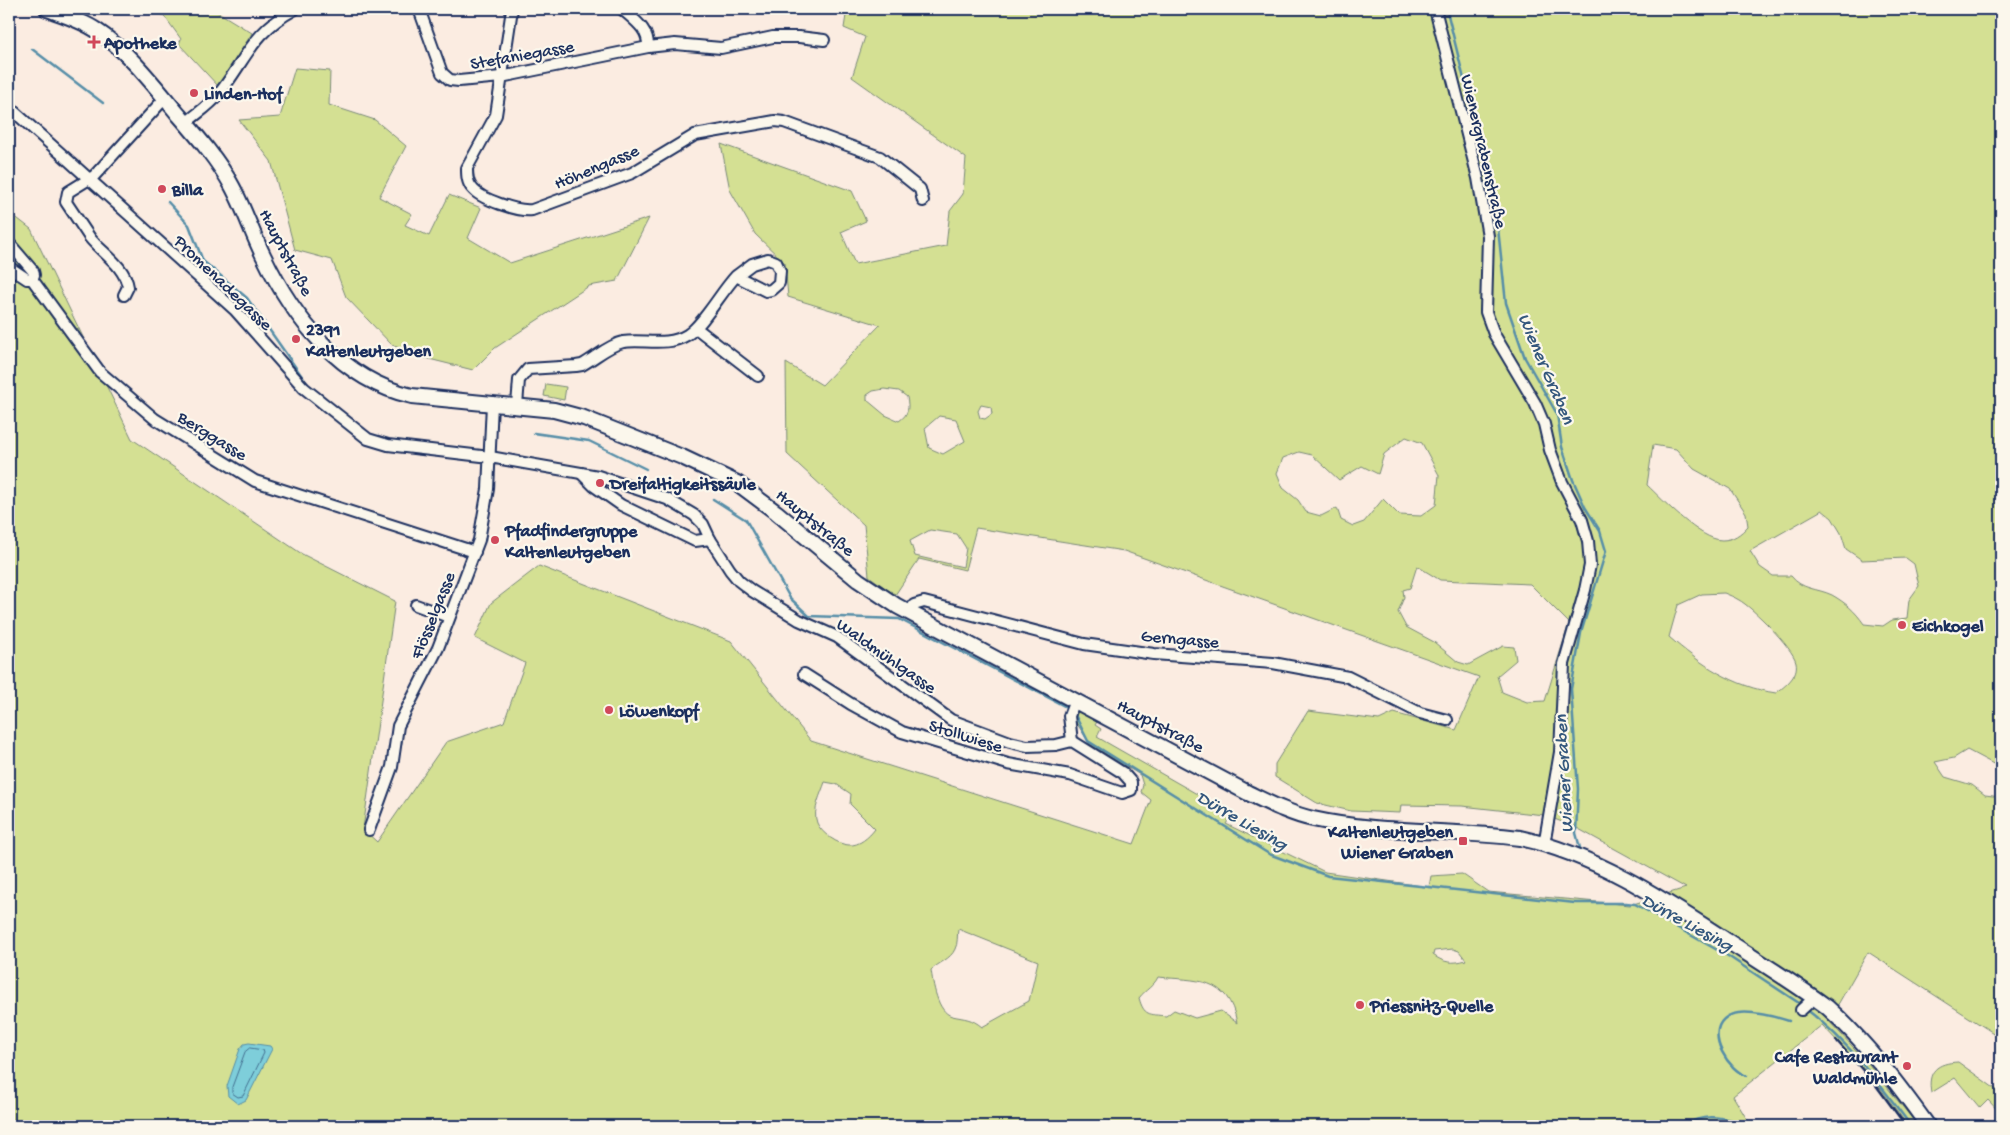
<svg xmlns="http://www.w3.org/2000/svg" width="2010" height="1135" font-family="'Gochi Hand',sans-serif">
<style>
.green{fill:#d4e093;stroke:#788878;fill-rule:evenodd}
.water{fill:#7eceda;stroke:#568ea8}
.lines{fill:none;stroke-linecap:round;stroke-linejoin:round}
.shore{stroke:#436f90;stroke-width:1}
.stream{stroke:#568ea8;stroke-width:2.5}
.minor-casing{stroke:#1b2f5e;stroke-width:14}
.secondary-casing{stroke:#1b2f5e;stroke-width:18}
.minor{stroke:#fbf7ec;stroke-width:10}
.secondary{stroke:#fbf7ec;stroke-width:14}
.rail{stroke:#1b2f5e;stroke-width:2.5}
.poi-dot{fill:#d1495b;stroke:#fbf7ec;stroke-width:2}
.labels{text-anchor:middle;stroke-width:4.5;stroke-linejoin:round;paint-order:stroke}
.poi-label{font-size:18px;font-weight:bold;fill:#1b2f5e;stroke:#fbf7ec;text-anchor:start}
.street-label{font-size:18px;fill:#1b2f5e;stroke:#fbf7ec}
.water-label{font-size:19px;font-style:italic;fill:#34577d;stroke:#fbf7ec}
</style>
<rect width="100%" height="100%" fill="#fbece1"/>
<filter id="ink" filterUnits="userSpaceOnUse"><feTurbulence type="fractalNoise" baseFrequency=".02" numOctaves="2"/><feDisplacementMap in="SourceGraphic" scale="10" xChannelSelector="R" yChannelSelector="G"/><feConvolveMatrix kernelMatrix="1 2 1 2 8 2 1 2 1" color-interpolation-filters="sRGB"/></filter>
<g filter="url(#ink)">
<g class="green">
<polygon points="155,9 213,9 252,33 219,87 179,44 181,39 165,17"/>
<path d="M847 9H2001V768L1967 750 1954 758 1935 762 1945 777 1972 785 1985 795 2001 797V1038L1868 952 1836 1008 1827 1019 1868 1063 1918 1126H1908L1875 1081 1822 1025 1733 1096 1751 1126H9V212L31 229 132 439 302 554 395 601 363 829 377 842 446 742 504 722 525 663 475 638 491 603 539 566 731 641 811 741 1134 844 1151 800 1141 792 1143 785 1140 775 1090 744 1072 716 1076 707 1098 720 1095 725 1101 729 1097 737 1232 814 1226 824 1325 872 1429 887 1431 876 1462 874 1488 892 1630 905 1686 888 1575 827 1544 815 1462 806 1401 805 1400 813 1351 811 1317 803 1275 777V764L1308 711 1379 720 1394 713 1456 730 1479 677 1124 551 976 528 965 570 919 559 895 595 869 576 864 525 787 454 786 363 822 385 880 325 788 297 785 263 755 234 730 190 721 144 852 191 866 221 841 232 855 264 946 246 950 211 963 194 966 158 852 77 865 37 844 28ZM884 389 899 391 907 397C909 408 909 414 899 421L885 415 867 400V395L873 391ZM981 405 991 407 992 414 985 419 980 418 978 411ZM939 416 956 419 965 441 943 454 929 448 925 428ZM1406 437 1422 443 1439 475 1436 505 1421 516 1399 515 1383 499 1364 522 1353 526 1341 520 1337 508 1321 516 1306 512 1298 500 1283 488 1277 473 1283 458 1299 452 1312 455 1339 480 1362 466 1378 474 1384 454ZM1653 445 1676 449 1694 469 1730 489 1746 513 1748 526C1741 534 1733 540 1722 540 1700 540 1663 500 1647 485ZM1822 510 1832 518 1841 533 1846 549 1862 560 1906 558 1914 564 1919 586 1909 600 1907 618 1892 620 1883 626 1864 624C1855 611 1846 603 1832 595 1817 588 1802 590 1791 576H1773L1760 567 1750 551ZM930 530 957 534 966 548 963 567 915 556 910 541ZM1417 566 1440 580 1530 584 1569 623 1545 701 1527 702 1502 692 1497 676 1516 660 1514 647 1503 646 1468 665 1458 662 1434 642 1406 627 1398 612 1404 597 1403 590 1410 588ZM1724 593C1729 595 1734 597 1739 600 1752 607 1793 648 1796 662 1799 676 1785 686 1776 693 1734 687 1700 664 1669 637L1678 605 1702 594ZM825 782 836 784 851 794 850 804 875 829C869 837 859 846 849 845 838 845 821 833 817 823 812 810 821 794 825 782ZM958 929 1038 961 1029 1001 982 1027C971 1018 966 1019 952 1016 937 1012 933 983 931 970 938 963 951 959 955 949 958 944 957 935 958 929ZM1453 949 1459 951 1466 960C1453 964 1444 963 1433 955L1434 951ZM1158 977C1197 981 1228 976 1237 1023L1221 1011 1195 1018 1174 1010 1166 1016C1149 1014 1144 1016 1139 998 1145 990 1154 986 1158 977Z"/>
<polygon points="295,68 330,71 329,105 375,120 406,146 379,197 412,214 405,225 429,236 449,195 481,208 468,238 510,263 649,218 617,281 589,286 495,348 473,370 421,357 392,345 346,297 332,260 295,250 271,161 239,120 280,117"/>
<polygon points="546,384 566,387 564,400 544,396"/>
<path d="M1958 1062 2001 1093V1114L1988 1100 1980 1108 1955 1078 1931 1093C1927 1071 1937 1063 1958 1062Z"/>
</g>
<polygon class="water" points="249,1043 270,1046 272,1049 246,1100 238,1104 228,1096 227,1086 240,1049 244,1044"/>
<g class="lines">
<polygon class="shore" points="250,1048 263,1050 264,1053 243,1096 238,1097 232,1093 232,1087 245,1052"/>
<g class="stream">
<polyline points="1447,11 1490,183 1497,219 1506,303 1525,358 1557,414 1562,447 1573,480 1585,507 1600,531 1606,551 1581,633 1571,689 1578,789 1576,833 1580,848"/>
<polyline points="32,49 103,103"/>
<polyline points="168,202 189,225 203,261 247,298 308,385"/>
<polyline points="534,433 589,441 646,469"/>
<polyline points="713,499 746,520 790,598 809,616 899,619 1068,708"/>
<polyline points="1074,713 1088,741 1269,854 1328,876 1575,903 1626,903 1635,904 1728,956 1802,1005"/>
<path d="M1806 1009C1848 1041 1880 1084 1911 1126"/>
<path d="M1747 1076C1729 1071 1706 1035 1724 1019 1737 1006 1773 1016 1789 1021"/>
<path d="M1684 1126C1707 1111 1724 1119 1749 1124"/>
</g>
<defs>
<g id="minor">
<polyline points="419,9 442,73 450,80 459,81 501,77 648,47 675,44 721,48 773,37 799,37 824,40"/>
<path d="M512 9 496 115 467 168C467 175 467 182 472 188 480 199 518 212 532 210L632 173 695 135 775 121 784 122 880 157 920 189 923 201"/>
<path d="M622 9C634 20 649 29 648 47"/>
<polyline points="1435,9 1478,178 1488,236 1486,312 1494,334 1535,403 1544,424 1550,450 1562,482 1582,520 1588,541 1590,565 1585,590 1564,664 1560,752 1544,845"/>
<polyline points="9,107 235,310 304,388 368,439 388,445 490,457 598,476 667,499 694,515 703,524 710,539 730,570 739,581 752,591 799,620 837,637 951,720 1010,742 1027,746 1056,745 1072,741 1123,773 1131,782 1131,790 1122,793 1070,775 1008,764 902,732 851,704 804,674"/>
<path d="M186 123C196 114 209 106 218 95 246 60 252 32 295 9"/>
<polyline points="9,243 33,271 34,275 32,279 100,372 155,419 255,481 475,552"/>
<polyline points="9,267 27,279 32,279"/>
<path d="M124 295 128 287C125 266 102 253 90 238 82 226 74 214 66 202L68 192 94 176 165 98"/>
<polyline points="696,328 758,376"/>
<path d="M517 405 519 380 528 369 576 366 582 365C595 358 609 345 623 342 644 339 667 347 687 335 703 325 721 292 736 276L766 291 771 290 779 283 780 271 776 262 768 259 752 264 736 276"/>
<polyline points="581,473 594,486 621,505 695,541 710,539"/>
<polyline points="416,605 449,617"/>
<polyline points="909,613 914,605 924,602 1084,644 1154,654 1273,663 1348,677 1420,713 1447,720"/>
<polyline points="1072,741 1069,716 1075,700"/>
<polyline points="369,830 392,767 398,726 438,648 479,540 488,489 492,404"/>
<polyline points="1801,1010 1814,998"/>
</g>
<path id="secondary" d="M47 9C64 15 81 20 96 30 127 50 154 85 178 114 197 136 218 160 232 186 244 208 252 233 263 255 293 318 341 380 412 396L554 410 584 418 682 457 737 483 776 512 858 580 897 606 1248 793C1269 803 1290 814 1313 819 1381 834 1451 829 1520 838 1597 855 1664 900 1729 942 1762 963 1796 984 1827 1007 1866 1042 1898 1084 1928 1126"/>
</defs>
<use href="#minor" class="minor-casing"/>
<use href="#secondary" class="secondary-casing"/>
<use href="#minor" class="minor"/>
<use href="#secondary" class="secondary"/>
<polyline class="rail" points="1836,1040 1875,1084 1906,1126"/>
</g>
</g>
<g class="poi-dot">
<path d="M91.5 34.5h5v5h5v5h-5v5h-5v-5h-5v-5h5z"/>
<circle cx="194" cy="93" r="5"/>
<circle cx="162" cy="189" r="5"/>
<circle cx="296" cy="339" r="5"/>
<circle cx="600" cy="483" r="5"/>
<circle cx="495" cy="540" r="5"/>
<circle cx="1902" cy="625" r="5"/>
<circle cx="609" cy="710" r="5"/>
<rect x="1458" y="836" width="10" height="10" rx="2.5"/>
<circle cx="1360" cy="1005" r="5"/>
<circle cx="1907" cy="1066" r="5"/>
</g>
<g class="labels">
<g class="poi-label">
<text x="104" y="48">Apotheke</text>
<text x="204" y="99">Linden-Hof</text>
<text x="172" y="195">Billa</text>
<text x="306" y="335">2391<tspan x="306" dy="21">Kaltenleutgeben</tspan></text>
<text x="610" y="489">Dreifaltigkeitssäule</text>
<text x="505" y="536">Pfadfindergruppe<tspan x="505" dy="21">Kaltenleutgeben</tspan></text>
<text x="1912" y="631">Eichkogel</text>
<text x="619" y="716">Löwenkopf</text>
<text x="1453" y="837" text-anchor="end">Kaltenleutgeben<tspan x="1453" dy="21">Wiener Graben</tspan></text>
<text x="1370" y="1011">Priessnitz-Quelle</text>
<text x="1897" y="1062" text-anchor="end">Cafe Restaurant<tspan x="1897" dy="21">Waldmühle</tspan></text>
</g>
<g class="street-label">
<text transform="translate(522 54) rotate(-10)" y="6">Stefaniegasse</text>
<text transform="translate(1485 151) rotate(77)" y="6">Wienergrabenstraße</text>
<text transform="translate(596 166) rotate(-23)" y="6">Höhengasse</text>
<text transform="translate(287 252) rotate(62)" y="6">Hauptstraße</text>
<text transform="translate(224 282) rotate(44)" y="6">Promenadegasse</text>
<text transform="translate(213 435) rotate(32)" y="6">Berggasse</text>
<text transform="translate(816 522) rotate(39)" y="6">Hauptstraße</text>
<text transform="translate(432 615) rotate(-68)" y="6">Flösselgasse</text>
<text transform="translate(1180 638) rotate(5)" y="6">Gerngasse</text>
<text transform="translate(887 655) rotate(35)" y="6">Waldmühlgasse</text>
<text transform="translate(1161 725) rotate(28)" y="6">Hauptstraße</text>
<text transform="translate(966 735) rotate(17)" y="6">Stollwiese</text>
</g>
<g class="water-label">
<text transform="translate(1548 368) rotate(67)" y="7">Wiener Graben</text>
<text transform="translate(1562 774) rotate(-93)" y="7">Wiener Graben</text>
<text transform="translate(1243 819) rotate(30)" y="7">Dürre Liesing</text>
<text transform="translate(1688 921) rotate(29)" y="7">Dürre Liesing</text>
</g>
</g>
<rect width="2010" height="1135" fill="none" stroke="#fbf7ec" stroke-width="30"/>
<rect x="15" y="15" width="1980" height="1105" fill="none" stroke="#1b2f5e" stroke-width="2" filter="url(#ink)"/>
</svg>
